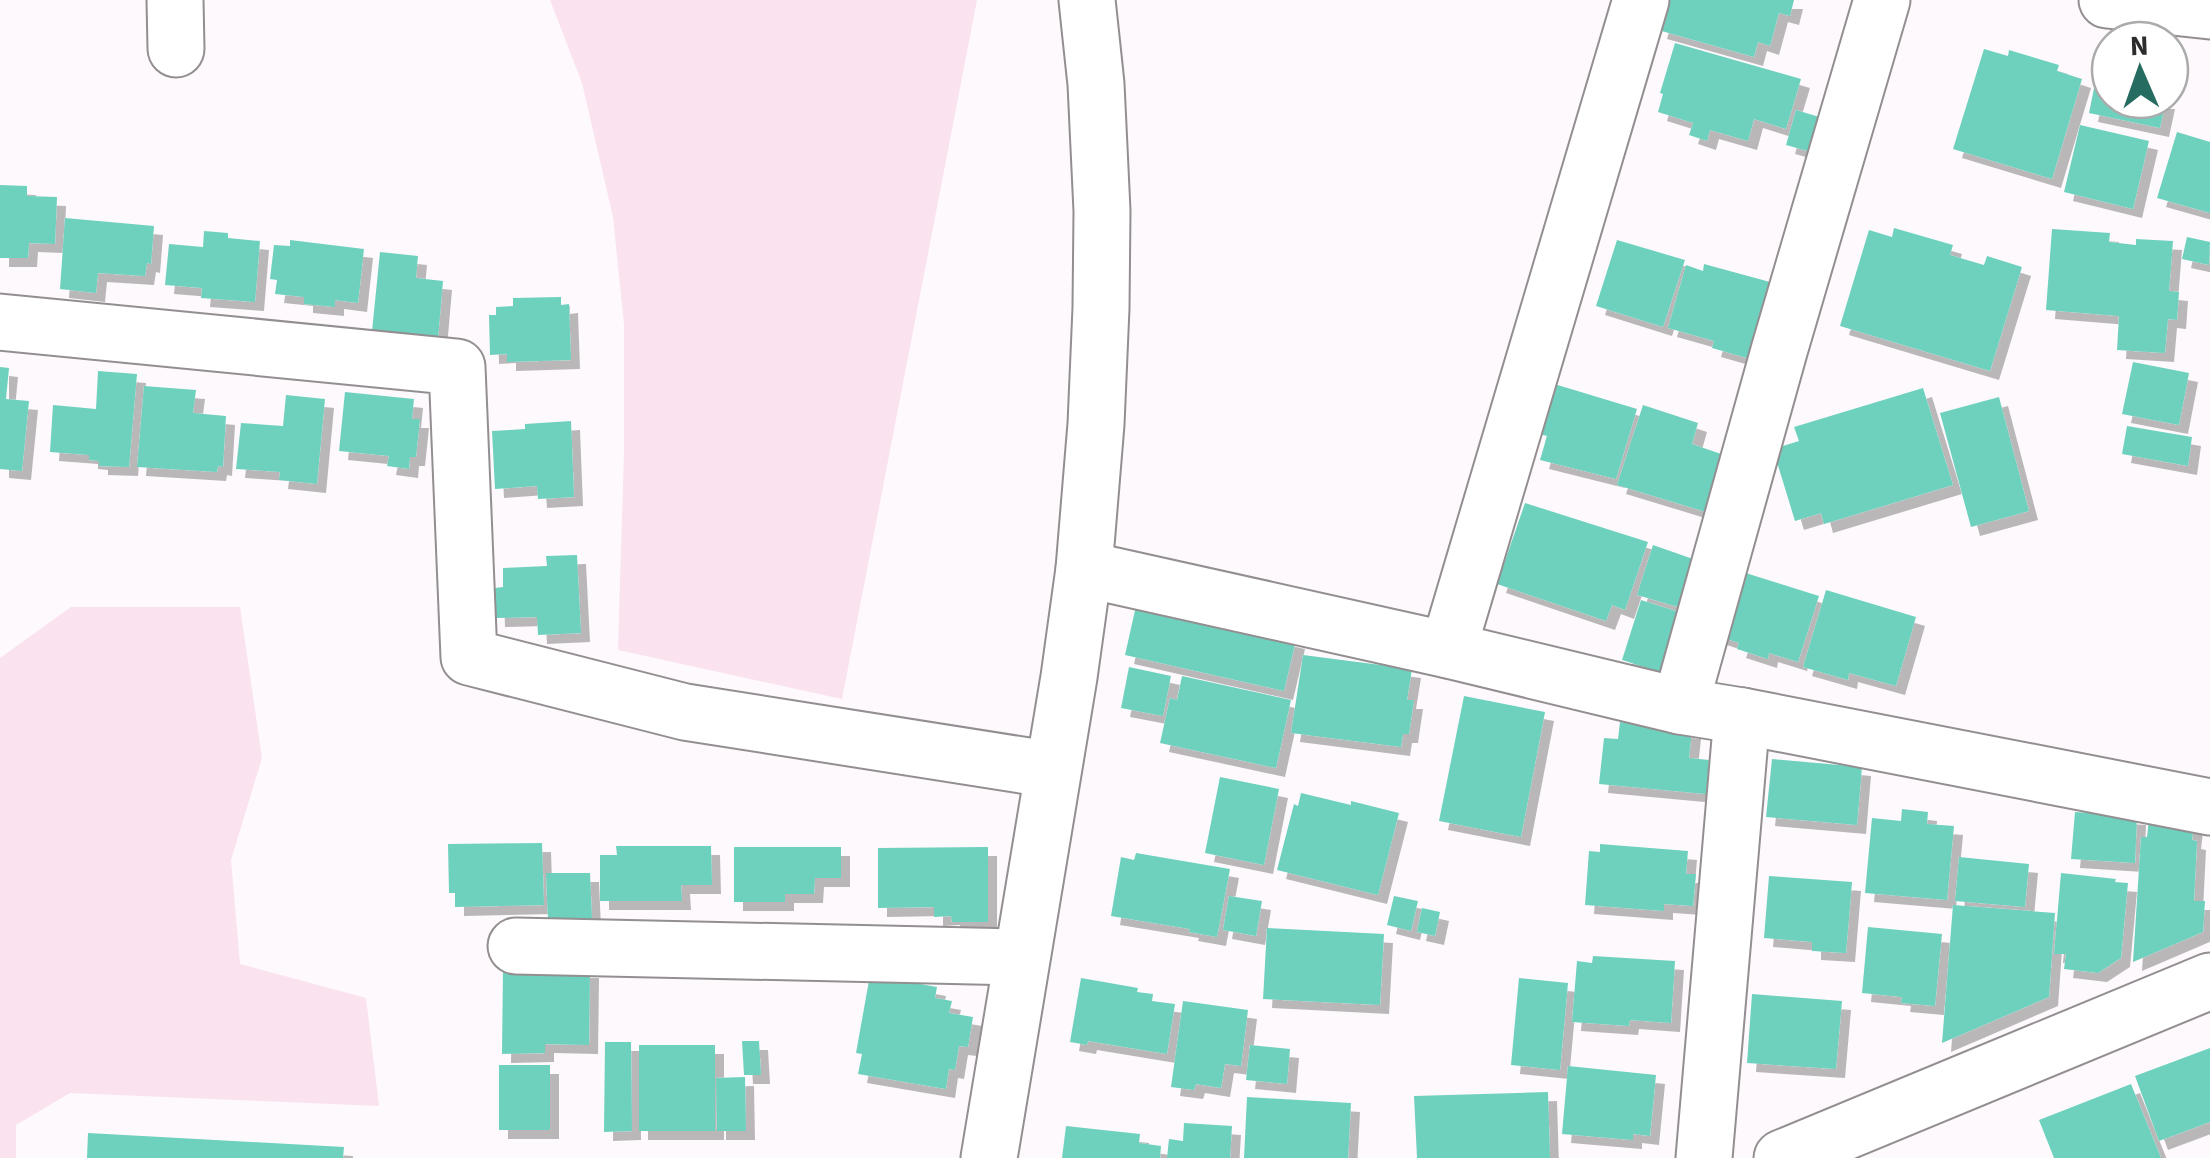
<svg xmlns="http://www.w3.org/2000/svg" width="2210" height="1158" font-family="'Source Sans 3',sans-serif">
<style>
.green{fill:#fae2ef}
.building{fill:#6ed1be;filter:url(#shadow)}
.lines{fill:none;stroke-linecap:round;stroke-linejoin:round}
.minor-casing{stroke:#938f91;stroke-width:59}
.minor{stroke:#fff;stroke-width:55}
</style>
<defs>
<filter id="shadow"><feDropShadow dx="9" dy="9" stdDeviation="0" flood-color="#0004"/></filter>
</defs>
<rect width="100%" height="100%" fill="#fef9fc"/>
<g class="green">
<polygon points="550,0 977,0 842,699 618,650 624,452 624,324 613,217 582,83"/>
<polygon points="71,607 240,607 262,758 231,860 240,964 366,998 379,1106 70,1093 16,1125 16,1158 0,1158 0,658"/>
</g>
<g class="building">
<polygon points="1666,0 1794,0 1790,16 1779,13 1770,46 1758,42 1754,57 1658,30"/>
<polygon points="1675,43 1801,79 1786,129 1754,119 1748,141 1710,130 1707,141 1689,135 1693,123 1658,112 1663,94 1660,93"/>
<polygon points="1984,49 2008,56 2009,50 2059,65 2057,71 2082,79 2052,179 1953,149"/>
<polygon points="2102,49 2110,50 2110,100 2166,100 2160,128 2089,113"/>
<polygon points="1796,110 1826,119 1815,153 1786,145"/>
<polygon points="2080,125 2149,141 2133,209 2064,192"/>
<polygon points="2177,132 2210,142 2210,213 2157,198"/>
<polygon points="0,185 27,186 27,196 57,197 55,244 29,243 28,258 0,258"/>
<polygon points="65,218 154,226 151,264 147,263 145,276 98,273 96,293 60,289"/>
<polygon points="1894,228 1953,245 1950,255 1984,265 1987,256 2022,267 1990,371 1840,326 1869,230 1892,237"/>
<polygon points="2052,229 2110,233 2109,242 2136,245 2136,239 2173,241 2169,291 2179,292 2177,320 2168,319 2165,353 2117,350 2119,316 2046,310"/>
<polygon points="204,231 228,233 228,238 260,241 255,302 201,298 202,288 165,285 169,244 203,247"/>
<polygon points="2187,237 2210,242 2209,265 2182,259"/>
<polygon points="290,240 364,249 358,303 335,300 335,307 304,304 304,297 275,294 277,280 270,279 274,245 290,246"/>
<polygon points="1617,240 1685,260 1663,327 1596,306"/>
<polygon points="380,252 418,256 416,278 443,281 438,338 372,331"/>
<polygon points="1704,264 1770,282 1747,358 1712,348 1714,341 1668,328 1686,265 1703,271"/>
<polygon points="561,297 561,305 569,304 571,360 507,362 507,354 490,355 489,315 496,315 496,307 513,306 513,298"/>
<polygon points="2133,362 2189,373 2179,425 2122,414"/>
<polygon points="0,367 9,368 6,399 29,401 22,471 0,469"/>
<polygon points="98,371 137,374 129,467 99,466 99,461 89,460 89,455 50,452 53,405 96,409"/>
<polygon points="1551,383 1637,409 1616,479 1540,460 1547,436 1536,433"/>
<polygon points="144,386 196,390 193,413 226,416 223,467 218,466 217,472 137,467"/>
<polygon points="1923,388 1953,485 1824,524 1821,513 1795,521 1773,449 1799,441 1794,427"/>
<polygon points="345,392 414,399 412,419 420,419 416,457 410,457 409,469 387,466 389,456 339,451"/>
<polygon points="286,395 325,399 317,484 279,480 280,472 236,469 241,423 283,426"/>
<polygon points="1999,397 2029,511 1971,527 1940,413"/>
<polygon points="1643,405 1698,423 1692,444 1724,455 1706,512 1617,485"/>
<polygon points="571,421 574,497 538,499 537,486 495,489 492,431 525,429 525,424"/>
<polygon points="2127,426 2192,437 2188,466 2122,454"/>
<polygon points="1525,503 1648,542 1625,610 1612,605 1606,621 1497,584"/>
<polygon points="1653,545 1693,559 1678,607 1637,595"/>
<polygon points="577,555 581,633 538,635 537,617 496,618 495,588 503,587 503,568 547,566 546,556"/>
<polygon points="1733,569 1819,596 1798,662 1769,653 1768,659 1737,649 1739,643 1712,634"/>
<polygon points="1826,590 1916,617 1896,686 1849,673 1848,680 1803,667"/>
<polygon points="1641,600 1679,612 1660,672 1622,660"/>
<polygon points="1136,606 1296,640 1284,691 1125,655"/>
<polygon points="1303,655 1412,669 1407,700 1414,700 1409,734 1403,734 1401,747 1291,733"/>
<polygon points="1129,667 1171,676 1163,716 1121,708"/>
<polygon points="1182,676 1291,700 1276,768 1160,743 1170,698 1177,700"/>
<polygon points="1464,696 1545,712 1521,837 1439,821"/>
<polygon points="1620,722 1692,730 1689,758 1709,760 1706,794 1599,784 1604,738 1618,739"/>
<polygon points="1772,759 1862,767 1857,825 1766,817"/>
<polygon points="1220,777 1279,789 1264,865 1205,853"/>
<polygon points="1301,793 1351,805 1351,801 1399,813 1378,895 1277,870 1294,804 1298,806"/>
<polygon points="1902,809 1928,812 1927,824 1954,826 1947,900 1865,893 1872,818 1901,821"/>
<polygon points="2075,812 2137,816 2135,863 2071,859"/>
<polygon points="2149,819 2194,823 2192,840 2197,841 2194,901 2205,901 2203,932 2133,962 2141,837 2147,837"/>
<polygon points="542,843 544,905 455,907 455,893 449,893 448,844"/>
<polygon points="1600,844 1688,851 1686,874 1696,874 1693,906 1664,904 1664,911 1585,905 1589,851 1600,852"/>
<polygon points="616,846 711,846 712,885 681,885 682,901 600,901 600,855 617,855"/>
<polygon points="734,847 841,847 841,878 815,878 814,894 785,894 785,902 734,902"/>
<polygon points="988,847 988,922 952,922 951,916 934,917 934,907 878,908 878,848"/>
<polygon points="1136,853 1230,869 1217,937 1189,932 1190,929 1111,916 1121,857 1134,860"/>
<polygon points="1959,857 2029,864 2025,907 1955,901"/>
<polygon points="546,873 590,873 592,919 548,920"/>
<polygon points="2061,873 2116,879 2115,882 2128,883 2121,958 2098,973 2064,969 2066,954 2054,954"/>
<polygon points="1769,876 1852,882 1846,953 1812,951 1812,942 1764,938"/>
<polygon points="1229,896 1262,901 1256,936 1223,930"/>
<polygon points="1394,896 1418,901 1411,931 1387,925"/>
<polygon points="1953,905 2055,913 2049,997 1942,1043"/>
<polygon points="1422,908 1440,912 1435,936 1417,932"/>
<polygon points="1868,927 1942,934 1935,1006 1901,1003 1902,997 1862,993"/>
<polygon points="1267,928 1384,934 1380,1005 1263,999"/>
<polygon points="1593,956 1675,961 1671,1023 1630,1020 1629,1026 1572,1022 1577,961 1592,963"/>
<polygon points="503,968 590,969 589,1045 545,1044 545,1053 502,1054"/>
<polygon points="870,975 937,987 935,998 952,1001 949,1013 973,1017 968,1047 959,1046 955,1070 949,1069 946,1089 858,1074 862,1054 856,1053"/>
<polygon points="1081,978 1138,988 1137,992 1153,994 1152,1001 1175,1004 1167,1054 1088,1041 1087,1045 1070,1042"/>
<polygon points="1519,978 1568,983 1560,1070 1511,1065"/>
<polygon points="1752,994 1842,1001 1836,1069 1747,1063"/>
<polygon points="1183,1001 1248,1010 1241,1066 1225,1064 1221,1088 1196,1084 1194,1090 1171,1087"/>
<polygon points="742,1041 759,1041 761,1075 744,1075"/>
<polygon points="605,1042 631,1042 632,1131 604,1132"/>
<rect x="639" y="1045" width="76" height="86"/>
<polygon points="1250,1045 1290,1049 1287,1084 1246,1080"/>
<polygon points="2210,1048 2210,1122 2159,1141 2135,1076"/>
<rect x="499" y="1065" width="51" height="65"/>
<polygon points="1568,1066 1656,1075 1650,1136 1633,1134 1633,1140 1562,1134"/>
<polygon points="745,1077 746,1131 717,1131 716,1078"/>
<polygon points="2131,1084 2161,1158 2054,1158 2039,1120"/>
<polygon points="1548,1092 1550,1158 1417,1158 1414,1096"/>
<polygon points="1247,1097 1351,1103 1348,1158 1244,1158"/>
<polygon points="1184,1123 1232,1126 1230,1158 1167,1158 1169,1139 1183,1141"/>
<polygon points="1066,1126 1140,1134 1139,1143 1161,1146 1160,1158 1062,1158"/>
<polygon points="88,1133 344,1147 343,1158 87,1158"/>
</g>
<g class="lines">
<defs>
<g id="minor">
<polyline points="175,0 176,49"/>
<polyline points="2107,0 2210,11"/>
<polyline points="0,322 457,367 469,657 685,712 1053,770"/>
<polyline points="1084,569 1448,650 1680,706 1742,716 2210,807"/>
<polyline points="1448,650 1641,0"/>
<polyline points="1680,706 1779,351 1882,0"/>
<polyline points="516,946 1021,957"/>
<polyline points="989,1158 1069,677 1084,569 1096,424 1101,308 1102,211 1096,84 1087,0"/>
<polyline points="1704,1158 1742,716"/>
<polyline points="1782,1158 2210,981"/>
</g>
</defs>
<use href="#minor" class="minor-casing"/>
<use href="#minor" class="minor"/>
</g>
<g transform="translate(2140 70) rotate(358)"><circle r="48" fill="#ffffff" stroke="#ababab" stroke-width="2.5"/>
<path d="M0-8L18 38L0 25L-18 38Z" fill="#276c60"/>
<text y="-15" font-size="28" font-weight="bold" text-anchor="middle" fill="#2e2c2d">N</text>
</g>
</svg>
